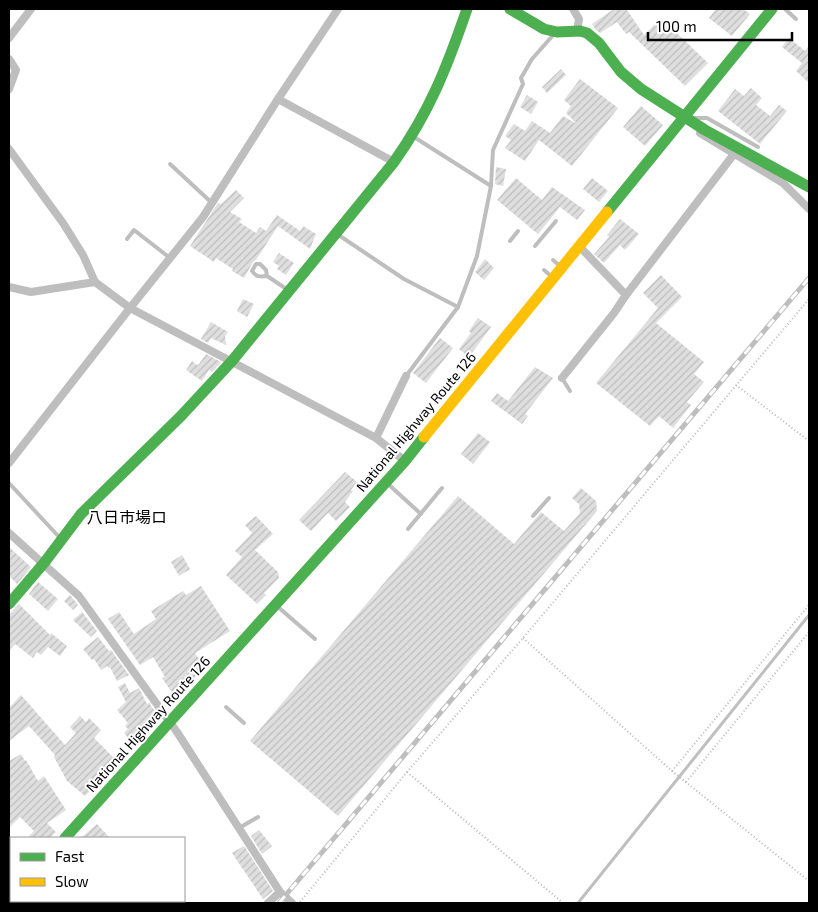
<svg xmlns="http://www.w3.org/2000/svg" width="818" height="912" font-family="'Exo 2','Noto Sans JP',sans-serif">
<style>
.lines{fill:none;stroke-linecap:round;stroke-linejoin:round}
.stream{stroke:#bfbfbf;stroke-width:3}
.building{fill:url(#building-hatch)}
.path{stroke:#b9b9b9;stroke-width:2;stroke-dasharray:1 2.5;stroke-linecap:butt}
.lane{stroke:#bebebe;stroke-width:4}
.street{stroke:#bebebe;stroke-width:8}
.fast{stroke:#4caf50;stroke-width:11}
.slow{stroke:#ffc107;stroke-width:11}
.rail-casing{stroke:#bebebe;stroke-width:5}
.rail{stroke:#fff;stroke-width:3;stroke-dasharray:9;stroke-linecap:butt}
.labels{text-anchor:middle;stroke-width:4;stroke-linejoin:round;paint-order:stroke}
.street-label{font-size:14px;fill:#000;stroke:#fff}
.quarter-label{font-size:16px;fill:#000;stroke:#fff}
</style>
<defs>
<pattern id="building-hatch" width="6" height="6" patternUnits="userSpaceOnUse" patternTransform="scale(1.25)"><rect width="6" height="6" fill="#dfdfdf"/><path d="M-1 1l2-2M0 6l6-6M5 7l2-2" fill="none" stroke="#bebebe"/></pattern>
</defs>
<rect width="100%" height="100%" fill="#fff"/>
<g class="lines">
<polyline class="stream" points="578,903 809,615"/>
</g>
<g class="building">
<polygon points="614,9 627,10 644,35 661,18 708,63 685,86 629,32 626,34 617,22 600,33 596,30 592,24"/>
<polygon points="716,9 743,9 750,14 732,36 709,18"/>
<polygon points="789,38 805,51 809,46 809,83 796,71 802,63 782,47"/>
<polygon points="561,69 566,75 547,93 542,87"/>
<polygon points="580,79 618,108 572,166 539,140 525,161 505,148 511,140 505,136 514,124 525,131 532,121 550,133 563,116 577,124 566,113 571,106 564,100"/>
<polygon points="751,88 762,98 756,105 770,116 779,105 787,111 760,144 718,111 735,89 744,96"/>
<polygon points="527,95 538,102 531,114 520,107"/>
<polygon points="641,106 663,125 645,146 623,127"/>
<polygon points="496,167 506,169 503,186 495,184"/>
<polygon points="516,178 542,200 552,187 585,210 577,220 560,207 538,234 497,200"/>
<polygon points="592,178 608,191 599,202 583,189"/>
<polygon points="236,190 244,198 230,212 242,219 239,222 256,233 260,227 266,231 277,215 300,231 303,226 316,234 310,249 278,226 256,260 253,262 244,278 232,271 233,269 216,258 214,262 190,246 218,203 221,204"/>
<polygon points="620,219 639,234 625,250 620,245 604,263 594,254 609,237 607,235"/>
<polygon points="279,253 294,263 286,275 277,269 279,266 273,262"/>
<polygon points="485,259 494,268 484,280 475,272"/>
<polygon points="661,275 682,297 656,323 704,362 694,374 704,382 687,402 691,405 673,428 659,416 650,426 596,383 658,308 643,293"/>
<polygon points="243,299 254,304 247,317 237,311"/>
<polygon points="478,318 491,327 469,357 459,349 471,333 469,331"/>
<polygon points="211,322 228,332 225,336 226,345 211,338 208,343 201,339"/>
<polygon points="440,338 453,348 426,383 413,373"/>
<polygon points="206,354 221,362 212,372 209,370 202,381 186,370 192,361 197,365 199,364"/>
<polygon points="535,367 553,378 525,414 528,416 522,424 491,401 497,393 508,401"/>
<polygon points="478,433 490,442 473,464 461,454"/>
<polygon points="345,472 357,482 351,490 353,491 345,502 350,507 336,521 328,513 311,531 299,520"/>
<polygon points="581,488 596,501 597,511 338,816 250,741 458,496 514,544 541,512 564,531 580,513 579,504 572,498"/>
<polygon points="256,516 273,534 255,550 278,572 279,578 264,593 266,595 257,604 226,575 242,557 235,551 252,533 245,525"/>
<polygon points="9,547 31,567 17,584 9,576"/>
<polygon points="182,555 190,569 179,576 171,562"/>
<polygon points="38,582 58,599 48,611 29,594"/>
<polygon points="201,586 230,631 195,653 204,667 176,698 162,678 165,677 153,657 140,665 108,619 119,612 134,634 156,619 151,611 183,591 186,595"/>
<polygon points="70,595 78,605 73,610 64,601"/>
<polygon points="19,604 50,635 51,633 67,646 60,656 48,647 41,655 37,652 33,658 15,644 9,651 9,615"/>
<polygon points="82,612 97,631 91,637 73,620"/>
<polygon points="98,637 109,651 111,650 129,675 117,681 110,667 109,668 107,666 101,670 94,659 92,660 83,649"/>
<polygon points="125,683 130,693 139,688 147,704 149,703 159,717 139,731 141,733 132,742 124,733 128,729 125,726 128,723 117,710 126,702 118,687"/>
<polygon points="21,695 65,745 76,733 70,727 80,716 86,722 89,718 101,730 94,738 118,762 85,796 67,781 54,757 55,755 29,726 9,741 9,708"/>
<polygon points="21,754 25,761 26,760 38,781 44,776 66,810 47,823 56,832 50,838 27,838 34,831 20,817 9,828 9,761"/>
<polygon points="97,824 110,838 81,838"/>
<polygon points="259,830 272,846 262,854 251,836"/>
<polygon points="244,846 273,891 263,899 232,853"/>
</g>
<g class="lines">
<g class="path">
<polyline points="736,385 809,441"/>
<polyline points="523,638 672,771 809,881"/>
<polyline points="672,771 809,605"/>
<polyline points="407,772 563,903"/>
<polyline points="686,782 809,632"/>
<polyline points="300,902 407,772 523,638 809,299"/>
</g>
<g class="lane">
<polyline points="785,9 796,19"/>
<polyline points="692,118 707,118 758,147"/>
<polyline points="414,137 491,186"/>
<polyline points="170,164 212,203"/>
<polyline points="337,234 404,279 458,307"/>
<polyline points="127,239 134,230 170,258"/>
<polyline points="510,241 518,231"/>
<polyline points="535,246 556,221"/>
<polyline points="553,260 561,267"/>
<polyline points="544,270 552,277"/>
<path d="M267 276 266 270 260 264H256L252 271C256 277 260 277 267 276L288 290"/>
<polyline points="406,376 458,307 477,256 491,186 493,150 523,84 521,78 532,59 555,33"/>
<polyline points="562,378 570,391"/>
<polyline points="9,483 60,538"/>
<polyline points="388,484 421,514"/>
<polyline points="533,516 549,498"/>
<polyline points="408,529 442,488"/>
<polyline points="278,607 315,639"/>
<polyline points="226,707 244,723"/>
<polyline points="239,828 258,817"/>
</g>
<g class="street">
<polyline points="573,9 579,19 577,31"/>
<polyline points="9,38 31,9"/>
<polyline points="9,59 16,70 9,89"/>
<polyline points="278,99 394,162"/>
<polyline points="700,133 783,183 809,209"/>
<polyline points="9,149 63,223 83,255 95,282 130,308 376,438 405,461"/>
<polyline points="580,247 626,295"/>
<polyline points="9,287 31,292 95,282"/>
<polyline points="562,378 614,313 626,295 734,154"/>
<polyline points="376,438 406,376"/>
<polyline points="9,463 130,308 203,217 278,99 338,9"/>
<polyline points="9,533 79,596 177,732 280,892 292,903"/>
<polyline points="268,903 280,892"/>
</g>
<g class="fast">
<polyline points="510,9 544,29 557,32 580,31 587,33 599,43 621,72 641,89 705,130 809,187"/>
<polyline points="607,212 772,9"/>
<path d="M9 604 44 563 81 514 181 416 232 361 394 162C430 111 447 67 467 9"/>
<polyline points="65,838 405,461 424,437"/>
<polyline points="9,900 11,897"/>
</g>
<polyline class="slow" points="424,437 607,212"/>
<defs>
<polyline id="rail" points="279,903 809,278"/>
</defs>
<use href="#rail" class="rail-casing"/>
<use href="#rail" class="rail"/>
</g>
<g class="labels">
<g class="street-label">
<text transform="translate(416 422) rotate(-50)" y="5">National Highway Route 126</text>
<text transform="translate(148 724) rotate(-48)" y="5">National Highway Route 126</text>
</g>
<g class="quarter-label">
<text x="127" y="523">八日市場ロ</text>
</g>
</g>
<rect width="818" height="912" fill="none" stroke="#000000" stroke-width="20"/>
<rect x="10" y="837" width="175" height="65" fill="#ffffff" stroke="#999999"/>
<rect x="20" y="853" width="25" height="8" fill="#4caf50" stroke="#999999"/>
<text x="55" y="862" font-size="15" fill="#000000">Fast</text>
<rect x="20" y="878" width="25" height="8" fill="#ffc107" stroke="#999999"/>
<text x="55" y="887" font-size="15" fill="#000000">Slow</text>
<path d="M648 32v8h144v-8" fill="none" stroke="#000000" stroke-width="2.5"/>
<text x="656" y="32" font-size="15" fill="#000000" stroke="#ffffff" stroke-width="4" paint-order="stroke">100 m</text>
</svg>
